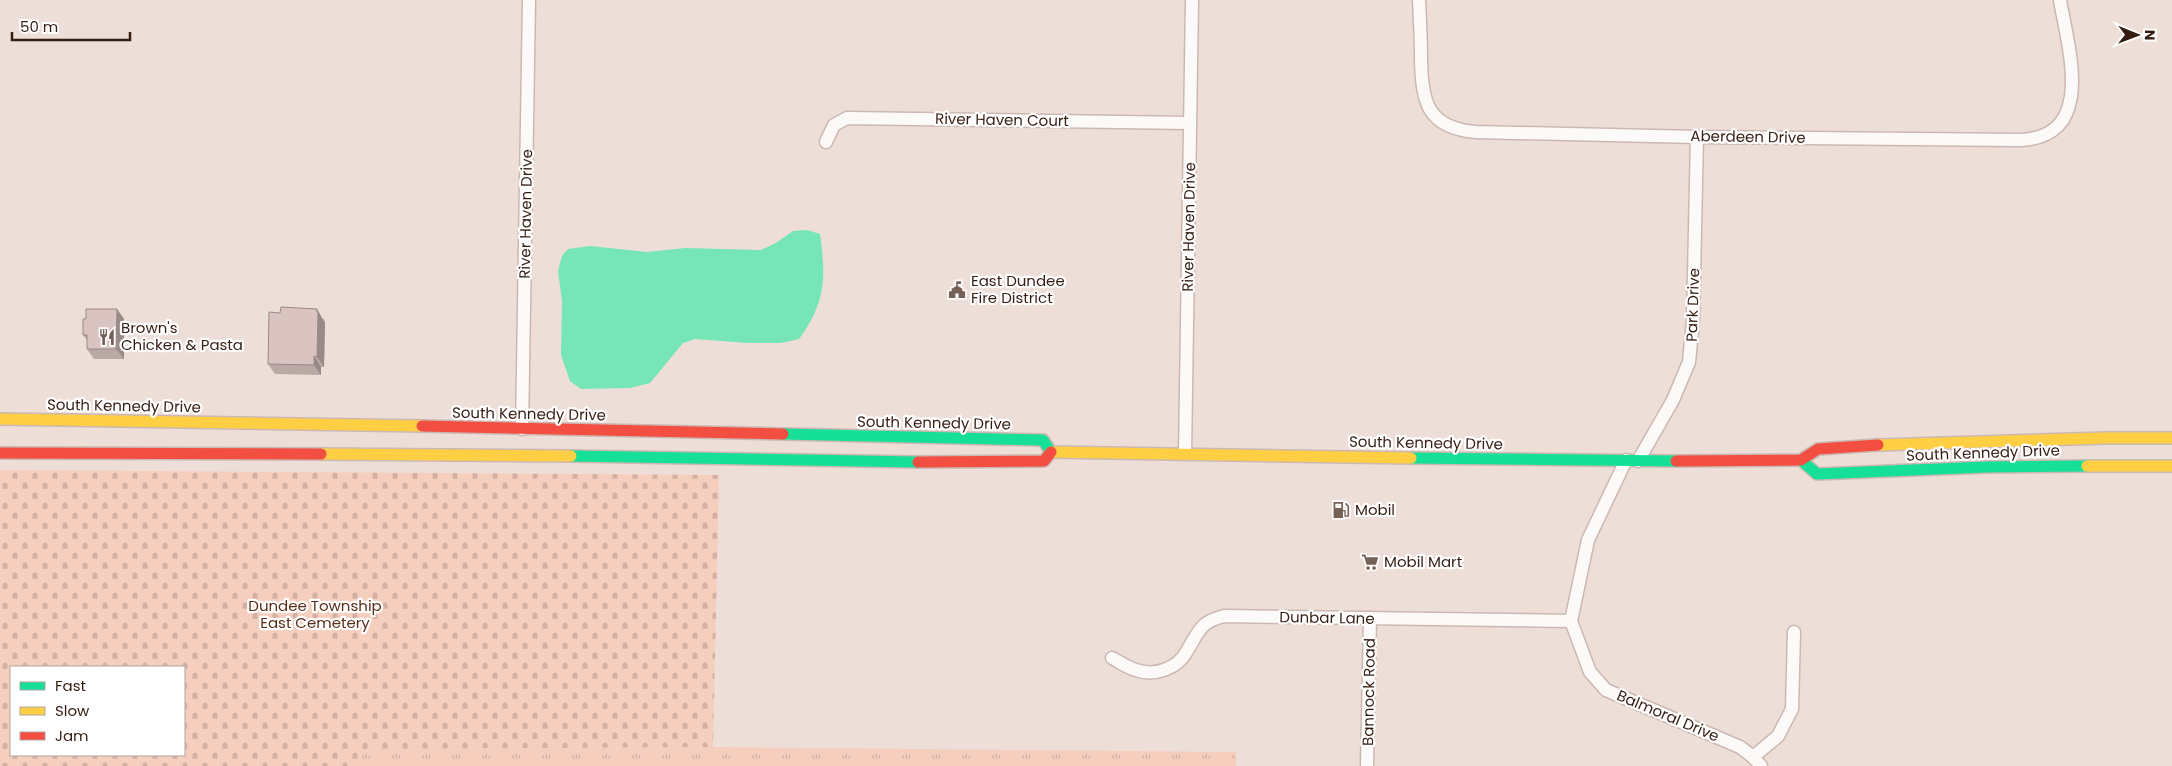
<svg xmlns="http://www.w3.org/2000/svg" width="2172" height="766" font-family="Poppins,sans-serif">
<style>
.grass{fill:url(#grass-tufts)}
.cemetery{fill:url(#cemetery-stones);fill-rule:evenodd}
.water{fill:#76e5b7}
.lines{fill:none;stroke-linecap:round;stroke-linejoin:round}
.street-casing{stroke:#cdb8b1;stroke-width:15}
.fast-casing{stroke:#cdb8b1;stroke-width:14}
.slow-casing{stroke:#cdb8b1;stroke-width:14}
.jam-casing{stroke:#cdb8b1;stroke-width:14}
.street{stroke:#fcfaf9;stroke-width:12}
.fast{stroke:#16e098;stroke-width:11}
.slow{stroke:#ffcf43;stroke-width:11}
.jam{stroke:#f24e42;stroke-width:11}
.wall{fill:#bba9a6}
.shaded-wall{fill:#998987}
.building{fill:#dac4c1;stroke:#998987}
.labels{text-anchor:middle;stroke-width:4.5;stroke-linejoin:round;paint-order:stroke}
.street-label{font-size:15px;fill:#361d12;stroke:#fff}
.poi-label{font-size:15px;fill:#361d12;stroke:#fff;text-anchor:start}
.park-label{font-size:15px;fill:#5c2d18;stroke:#fff}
</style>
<defs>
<pattern id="grass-tufts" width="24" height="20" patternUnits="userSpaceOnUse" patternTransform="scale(1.25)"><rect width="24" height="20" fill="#f6cebe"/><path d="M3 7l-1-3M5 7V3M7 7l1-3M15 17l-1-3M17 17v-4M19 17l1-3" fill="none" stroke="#d4b0a2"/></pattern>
<pattern id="cemetery-stones" width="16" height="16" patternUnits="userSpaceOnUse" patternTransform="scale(1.25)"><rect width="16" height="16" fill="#f6cebe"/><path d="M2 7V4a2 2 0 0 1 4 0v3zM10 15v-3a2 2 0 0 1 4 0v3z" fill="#d4b0a2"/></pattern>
</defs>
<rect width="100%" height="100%" fill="#edded8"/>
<path class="grass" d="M713,747L1236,752V766H361V749Z"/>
<path class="cemetery" d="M0,470L719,475L713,747L362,749L361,766H0ZM11,667H184V755H11Z"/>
<path class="water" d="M807,230L820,234C826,278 826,302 799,339L781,343H748L695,339L683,343L650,383L630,388L581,389L570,381L561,355L562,301L558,271L562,256L568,249L590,246L647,252L685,248L761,250L776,243L793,231Z"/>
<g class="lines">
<g class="street-casing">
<g id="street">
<path d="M1419,0C1420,20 1421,39 1421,59C1422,102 1427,128 1476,132L1697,137L2020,140C2097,137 2068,48 2060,0"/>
<path d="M826,142L834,125L847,118L1190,123"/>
<path d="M522,429L529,0"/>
<path d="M1185,454L1192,0"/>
<path d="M1626,460L1588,540L1571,621L1590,672L1606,690L1740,747L1753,757L1761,766"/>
<path d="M1638,461L1673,400L1689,362L1693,321L1697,137"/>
<path d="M1112,658C1120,662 1128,668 1136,670C1155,677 1178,668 1187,651C1199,631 1200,622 1224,616L1571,621"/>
<path d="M1753,757L1778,736L1792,709L1794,632"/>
<path d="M1367,766L1370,618"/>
</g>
</g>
<g class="fast-casing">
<g id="fast">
<path d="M783,434L1043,440L1051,452"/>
<path d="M571,456L918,462"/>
<path d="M1411,458L1676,461"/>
<path d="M1801,460L1817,474L1986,467L2087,466"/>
</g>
</g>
<g class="slow-casing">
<g id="slow">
<path d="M0,419L422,426"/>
<path d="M1878,445L2104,438H2172"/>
<path d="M1051,452L1411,458"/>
<path d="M321,454L571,456"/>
<path d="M2087,466H2172"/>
</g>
</g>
<g class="jam-casing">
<g id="jam">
<path d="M422,426L783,434"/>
<path d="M0,453L321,454"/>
<path d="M1676,461L1801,460L1818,449L1878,445"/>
<path d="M918,462L1044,461L1051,452"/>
</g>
</g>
<use href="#street" class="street"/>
<use href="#fast" class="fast"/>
<use href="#slow" class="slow"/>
<use href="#jam" class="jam"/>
</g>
<g class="wall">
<path d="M280,313L324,319L325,323L324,367H321V375L275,374L268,364Z"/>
<path d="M124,319V359H94L87,349V340L83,335Z"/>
</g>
<g class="shaded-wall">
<path d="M117,309L124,319V359L116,349Z"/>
<path d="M317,309L325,323L324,367L317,357Z"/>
<path d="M314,356L321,367V375L314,365Z"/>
</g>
<g class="building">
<path d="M281,307L317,309V312H318L317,357L314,356V365L268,364L269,312L280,313Z"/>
<path d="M86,309H117L116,349H87V335H83V319H86Z"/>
</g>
<defs>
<g id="civic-bare" transform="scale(1.35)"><path d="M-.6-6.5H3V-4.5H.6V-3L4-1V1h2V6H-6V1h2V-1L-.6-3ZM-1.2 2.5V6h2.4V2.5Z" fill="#766157" stroke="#fff" stroke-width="2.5" paint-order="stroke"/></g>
<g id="restaurant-bare" transform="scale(1.35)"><path d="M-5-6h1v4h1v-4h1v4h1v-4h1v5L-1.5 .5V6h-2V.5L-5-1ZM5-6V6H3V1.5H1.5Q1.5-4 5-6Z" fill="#766157" stroke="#fff" stroke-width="2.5" paint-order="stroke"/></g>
<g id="fuel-bare" transform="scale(1.35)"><path d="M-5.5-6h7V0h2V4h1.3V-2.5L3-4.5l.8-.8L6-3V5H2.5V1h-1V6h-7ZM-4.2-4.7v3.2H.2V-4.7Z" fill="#766157" stroke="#fff" stroke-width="2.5" paint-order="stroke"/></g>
<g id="supermarket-bare" transform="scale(1.35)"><path d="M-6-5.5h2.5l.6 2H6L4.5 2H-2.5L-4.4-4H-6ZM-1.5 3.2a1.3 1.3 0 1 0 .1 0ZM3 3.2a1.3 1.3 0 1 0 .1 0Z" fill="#766157" stroke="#fff" stroke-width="2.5" paint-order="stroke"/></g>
</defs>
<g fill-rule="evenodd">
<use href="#civic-bare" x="957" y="290"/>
<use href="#restaurant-bare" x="107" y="337"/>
<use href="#fuel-bare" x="1341" y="510"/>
<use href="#supermarket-bare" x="1370" y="562"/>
</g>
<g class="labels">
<g class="street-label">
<text transform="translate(1002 120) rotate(1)" y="5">River Haven Court</text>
<text transform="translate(1748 137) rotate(1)" y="5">Aberdeen Drive</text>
<text transform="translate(526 214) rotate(-89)" y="5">River Haven Drive</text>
<text transform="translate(1189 227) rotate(-89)" y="5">River Haven Drive</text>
<text transform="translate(1693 305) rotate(-88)" y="5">Park Drive</text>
<text transform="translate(124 406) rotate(1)" y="5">South Kennedy Drive</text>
<text transform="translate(529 414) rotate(1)" y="5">South Kennedy Drive</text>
<text transform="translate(934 423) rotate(1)" y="5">South Kennedy Drive</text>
<text transform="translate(1426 443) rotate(1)" y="5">South Kennedy Drive</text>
<text transform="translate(1983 453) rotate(-2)" y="5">South Kennedy Drive</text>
<text transform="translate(1327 618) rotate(1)" y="5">Dunbar Lane</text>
<text transform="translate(1369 692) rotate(-89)" y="5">Bannock Road</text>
<text transform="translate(1668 716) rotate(23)" y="5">Balmoral Drive</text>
</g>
<g class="poi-label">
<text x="971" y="286">East Dundee<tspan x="971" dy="17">Fire District</tspan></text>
<text x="121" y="333">Brown's<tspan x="121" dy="17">Chicken &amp; Pasta</tspan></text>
<text x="1355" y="515">Mobil</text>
<text x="1384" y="567">Mobil Mart</text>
</g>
<g class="park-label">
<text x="315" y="611">Dundee Township<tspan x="315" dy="17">East Cemetery</tspan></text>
</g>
</g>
<rect x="10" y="666" width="175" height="90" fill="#ffffff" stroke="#afa5a0"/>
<rect x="20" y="682" width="25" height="8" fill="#16e098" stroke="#afa5a0"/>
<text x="55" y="691" font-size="15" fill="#361d12">Fast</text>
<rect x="20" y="707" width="25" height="8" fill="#ffcf43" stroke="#afa5a0"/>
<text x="55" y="716" font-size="15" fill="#361d12">Slow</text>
<rect x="20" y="732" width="25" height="8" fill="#f24e42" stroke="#afa5a0"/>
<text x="55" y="741" font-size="15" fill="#361d12">Jam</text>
<g transform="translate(2137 35) rotate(91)" stroke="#ffffff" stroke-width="4" paint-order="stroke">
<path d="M0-4L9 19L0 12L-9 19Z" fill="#361d12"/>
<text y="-8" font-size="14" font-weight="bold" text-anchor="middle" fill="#361d12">N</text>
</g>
<path d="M12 32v8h118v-8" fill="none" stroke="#361d12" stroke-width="2.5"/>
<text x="20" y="32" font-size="15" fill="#361d12" stroke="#ffffff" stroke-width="4" paint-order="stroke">50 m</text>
</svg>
